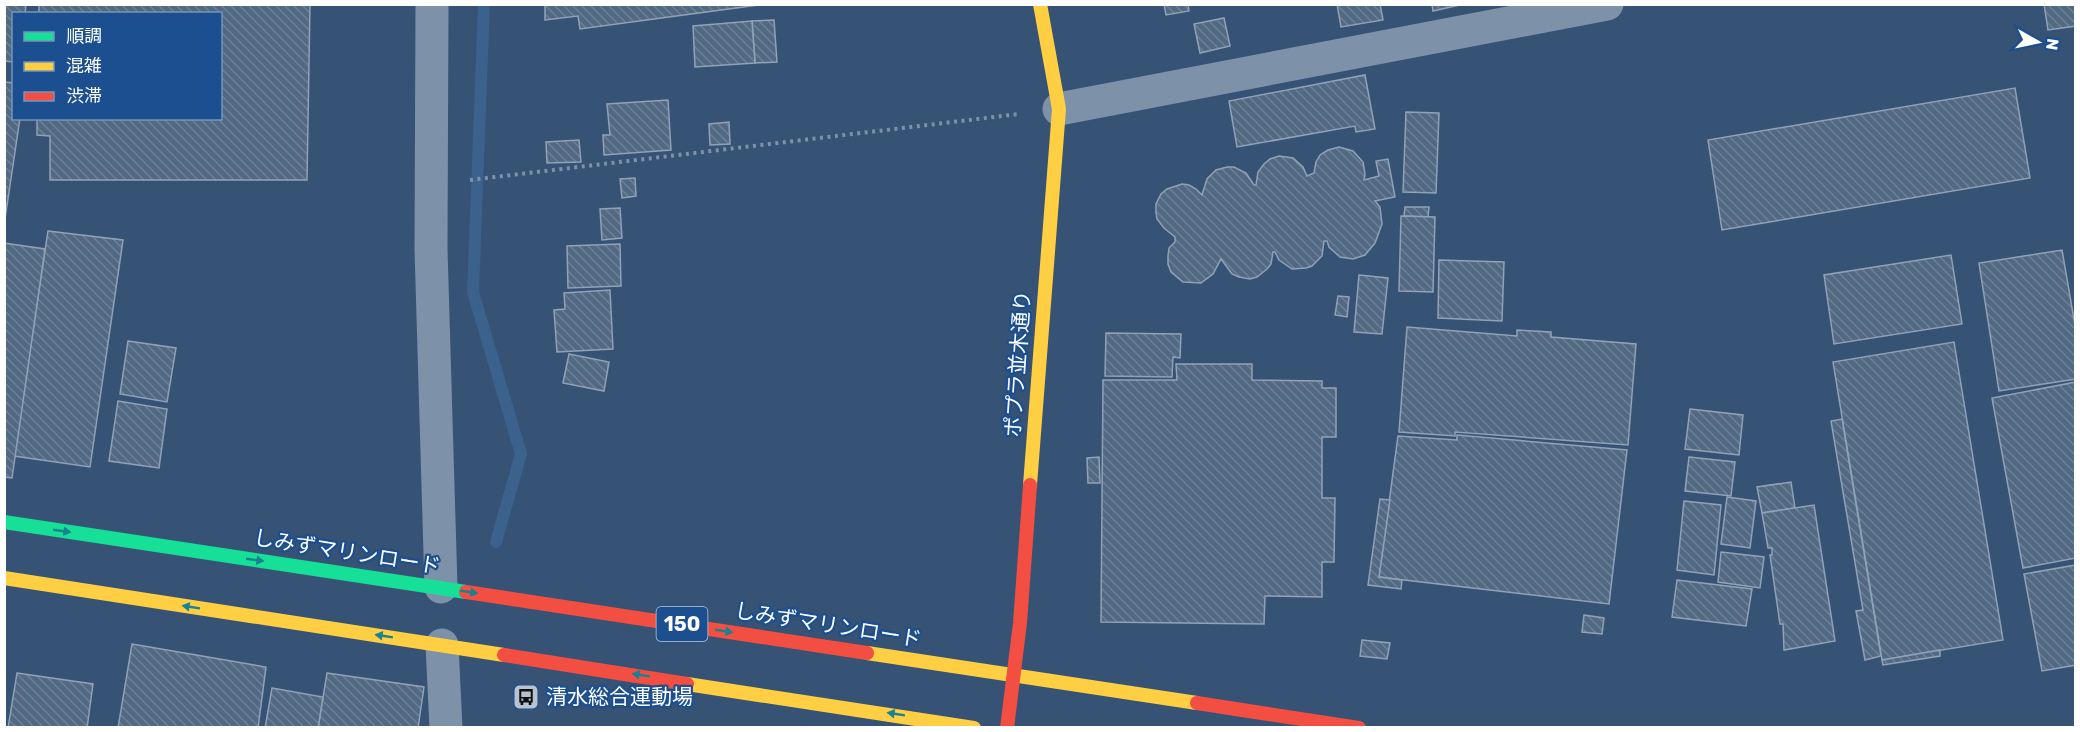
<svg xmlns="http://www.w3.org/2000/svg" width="2080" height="732" font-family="Rubik,'Noto Sans JP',sans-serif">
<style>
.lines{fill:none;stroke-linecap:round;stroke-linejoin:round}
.stream{stroke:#3b618d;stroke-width:12}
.building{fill:url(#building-back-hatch);stroke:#92a2b6;stroke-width:1.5}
.path{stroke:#7d92a8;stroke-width:4;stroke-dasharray:3 4.5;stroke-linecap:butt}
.street{stroke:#7d92a8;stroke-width:33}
.fast{stroke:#16e098;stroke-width:14}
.slow{stroke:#ffcf43;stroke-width:14}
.jam{stroke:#f24e42;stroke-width:14}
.oneway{fill:#198292}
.labels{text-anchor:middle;stroke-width:4.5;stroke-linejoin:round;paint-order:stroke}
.shield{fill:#1b4f8f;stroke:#bbcadd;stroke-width:1.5}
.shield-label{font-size:20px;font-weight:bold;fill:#fff}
.street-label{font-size:21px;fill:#fff;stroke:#1b4f8f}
.poi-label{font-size:21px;fill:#fff;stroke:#1b4f8f;text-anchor:start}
</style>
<defs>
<pattern id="building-back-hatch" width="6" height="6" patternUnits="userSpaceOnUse" patternTransform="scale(1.5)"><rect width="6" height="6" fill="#526984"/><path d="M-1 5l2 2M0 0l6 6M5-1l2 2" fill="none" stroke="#6c8096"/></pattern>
</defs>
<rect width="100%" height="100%" fill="#365274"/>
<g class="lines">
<path class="stream" d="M484,4L473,292L521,454L496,542"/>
</g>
<g class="building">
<path d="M4,4H26L25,14H14V62L4,61Z"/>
<path d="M39,4H310L307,180H50V136L37,135V118H220V14H39Z"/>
<path d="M545,4H758V5L580,29L578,16L545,20Z"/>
<path d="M1164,4H1188L1189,11L1166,15Z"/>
<path d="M1337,4H1380L1383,20L1341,27Z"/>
<path d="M1432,4H1464L1433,11Z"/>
<path d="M2044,4H2076V26L2048,30Z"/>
<path d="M1224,18L1230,46L1200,53L1194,24Z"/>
<path d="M774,20L777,62L755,63L752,21Z"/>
<path d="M752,21L755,63L695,67L693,26Z"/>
<path d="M1365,75L1375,129L1356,132L1355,126L1237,147L1229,101Z"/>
<path d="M4,82L14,83V118H20L5,219Z"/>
<path d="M2015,88L2030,178L1722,230L1708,140Z"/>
<path d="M668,100L671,150L604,155L603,135H610L607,104Z"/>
<path d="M1406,112L1439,113L1436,193L1403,192Z"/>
<path d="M729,122L730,144L710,145L709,124Z"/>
<path d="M579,140L581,162L547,163L546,142Z"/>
<path d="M1339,147L1353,151L1363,162L1365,174L1364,180L1379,176L1376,161L1388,159L1395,197L1375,201L1380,207L1382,224L1375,243L1365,255L1353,259L1340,257L1329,247L1327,241H1324L1322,256L1312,266L1306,268L1292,269L1279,260L1275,252H1273L1271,264L1267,269L1257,277L1250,279L1239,277L1232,274L1221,259L1213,274L1201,283L1183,282L1171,272L1168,264V256L1169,248L1175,242V237L1164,228L1157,219L1156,212V204L1161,194L1167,189L1182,184L1189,185L1196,189L1202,195L1207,179L1216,170L1227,167H1234L1246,173L1254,185H1256L1258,172L1264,164L1270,159L1279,156L1293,158L1303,167L1307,176L1314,173L1316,162L1320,155L1328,150Z"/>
<path d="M635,178L636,196L622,198L620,179Z"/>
<path d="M1405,207H1429L1428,217L1404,216Z"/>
<path d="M620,208L622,238L602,240L600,209Z"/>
<path d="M1401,216L1435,217L1433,292L1399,291Z"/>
<path d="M48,231L123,240L90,467L14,456Z"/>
<path d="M4,243L45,249L12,478L4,477Z"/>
<path d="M620,244L621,286L568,288L567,246Z"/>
<path d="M2062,250L2076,331V379L1999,391L1979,263Z"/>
<path d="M1951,255L1962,324L1834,344L1824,275Z"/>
<path d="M1439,260L1504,262L1502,321L1438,318Z"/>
<path d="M1359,275L1388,278L1382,334L1354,332Z"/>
<path d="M610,290L613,349L557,352L554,310L565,309L564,293Z"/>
<path d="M1338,296L1349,297L1347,317L1335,315Z"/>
<path d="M1407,327L1517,336V330L1551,332V337L1636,344L1628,445L1455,432V436L1399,432Z"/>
<path d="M1106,333L1181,334L1180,358L1173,357L1172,377L1105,376Z"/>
<path d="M128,341L176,348L167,402L120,394Z"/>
<path d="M1954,342L2003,640L1882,660L1833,362Z"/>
<path d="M569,354L609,362L604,391L563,383Z"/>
<path d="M1176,364H1252V380L1322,381V388H1336V437H1322V498H1335L1334,562H1322V597L1265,596L1264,624L1101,622L1103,380H1177Z"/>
<path d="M2076,382V558L2023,568L1992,398Z"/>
<path d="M118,401L167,409L159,468L109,461Z"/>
<path d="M1690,409L1743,415L1739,455L1685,449Z"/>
<path d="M1842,419L1881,656L1865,660L1856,611L1863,610L1831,421Z"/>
<path d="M1457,435L1627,450L1609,604L1379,577L1398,436L1457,440Z"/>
<path d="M1099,457L1100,483H1088L1087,458Z"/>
<path d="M1689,457L1735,462L1731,496L1685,491Z"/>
<path d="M1791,482L1795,508L1762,513L1757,487Z"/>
<path d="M1727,497L1756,501L1750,548L1721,544Z"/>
<path d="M1380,499L1390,500L1379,577L1402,580L1401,589L1368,585Z"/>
<path d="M1684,501L1721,505L1714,575L1677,570Z"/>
<path d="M1814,505L1835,641L1784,650L1783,624H1780L1770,555H1772V548H1768L1762,513Z"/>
<path d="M1721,552L1764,557L1760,588L1718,582Z"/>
<path d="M2076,565V665L2042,671L2024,574Z"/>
<path d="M1677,580L1752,589L1746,626L1672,617Z"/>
<path d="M1584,615L1604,618L1602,634L1582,632Z"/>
<path d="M1362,640L1390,643L1387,659L1360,656Z"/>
<path d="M132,644L266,667L258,728H118Z"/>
<path d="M1940,650V656L1883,665L1882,660Z"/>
<path d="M17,673L93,684L87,728H8Z"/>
<path d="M327,673L424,687L418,728H318Z"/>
<path d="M272,688L323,697L318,728H265Z"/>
</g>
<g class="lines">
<path class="path" d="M470,180L1019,114"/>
<g class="street">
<path d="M432,4L431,249L441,587"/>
<path d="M1059,109L1607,4"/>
<path d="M442,645L446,728"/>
</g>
<path class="fast" d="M4,522L466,592"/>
<g class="slow">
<path d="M1030,485L1059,109L1040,4"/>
<path d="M4,578L504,655"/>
<path d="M867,653L1197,703"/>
<path d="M687,684L974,728"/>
</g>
<g class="jam">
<path d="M466,592L867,653"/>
<path d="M504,655L687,684"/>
<path d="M1197,703L1359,728"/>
<path d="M1007,728L1020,623L1030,485"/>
</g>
</g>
<defs><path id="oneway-solid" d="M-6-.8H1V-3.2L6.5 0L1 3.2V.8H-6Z" transform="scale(1.5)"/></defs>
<g class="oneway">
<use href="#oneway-solid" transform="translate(62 531) rotate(8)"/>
<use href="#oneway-solid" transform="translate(255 560) rotate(8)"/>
<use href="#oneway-solid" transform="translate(469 592) rotate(9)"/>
<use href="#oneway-solid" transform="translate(191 607) rotate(-171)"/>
<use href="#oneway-solid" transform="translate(724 631) rotate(9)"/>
<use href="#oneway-solid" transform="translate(384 636) rotate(-171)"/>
<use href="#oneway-solid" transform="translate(641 675) rotate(-171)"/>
<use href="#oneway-solid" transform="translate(896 714) rotate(-171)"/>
</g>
<defs>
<g id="bus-square" transform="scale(1.35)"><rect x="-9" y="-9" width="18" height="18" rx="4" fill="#b9c2ce" stroke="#1b4f8f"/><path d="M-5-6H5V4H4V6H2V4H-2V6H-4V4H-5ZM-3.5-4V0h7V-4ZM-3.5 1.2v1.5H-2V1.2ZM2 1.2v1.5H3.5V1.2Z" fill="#111"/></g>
</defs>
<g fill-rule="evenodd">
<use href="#bus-square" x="526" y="697"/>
</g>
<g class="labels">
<rect class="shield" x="656.5" y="607" width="51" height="34" rx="4.5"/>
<g class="shield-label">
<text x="682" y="631">150</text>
</g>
<g class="street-label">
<text transform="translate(1018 364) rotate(-86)" y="7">ポプラ並木通り</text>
<text transform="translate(347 552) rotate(9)" y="7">しみずマリンロード</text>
<text transform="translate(828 625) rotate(9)" y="7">しみずマリンロード</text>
</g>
<g class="poi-label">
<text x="546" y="704">清水総合運動場</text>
</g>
</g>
<rect width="2080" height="732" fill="none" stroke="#ffffff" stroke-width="12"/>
<rect x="12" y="12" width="210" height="108" fill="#1b4f8f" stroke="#7695bc" stroke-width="1.5"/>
<rect x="24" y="32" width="30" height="9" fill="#16e098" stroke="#7695bc" stroke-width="1.5"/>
<text x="66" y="42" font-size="18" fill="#ffffff">順調</text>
<rect x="24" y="62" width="30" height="9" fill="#ffcf43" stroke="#7695bc" stroke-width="1.5"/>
<text x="66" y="72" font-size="18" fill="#ffffff">混雑</text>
<rect x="24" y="92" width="30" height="9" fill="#f24e42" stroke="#7695bc" stroke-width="1.5"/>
<text x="66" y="102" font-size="18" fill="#ffffff">渋滞</text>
<g transform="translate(2038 42) rotate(99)" stroke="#1b4f8f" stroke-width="4.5" paint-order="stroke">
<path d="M0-4.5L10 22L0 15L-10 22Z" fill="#ffffff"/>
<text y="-9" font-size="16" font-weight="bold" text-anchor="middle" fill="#ffffff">N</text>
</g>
</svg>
